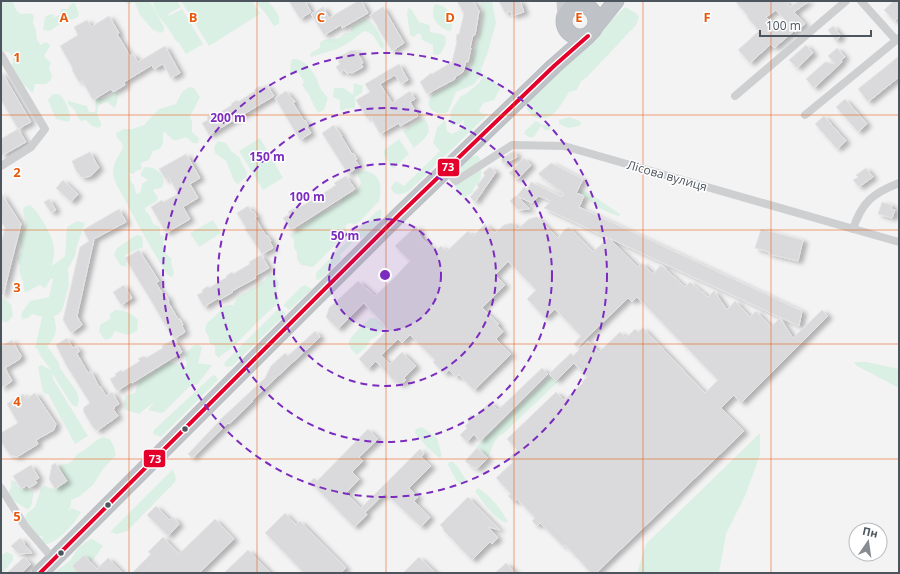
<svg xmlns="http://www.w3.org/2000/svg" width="900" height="574" font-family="'Open Sans',sans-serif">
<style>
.green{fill:#dbf0e4}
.building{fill:#dadadc;stroke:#e5e5e6;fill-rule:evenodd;filter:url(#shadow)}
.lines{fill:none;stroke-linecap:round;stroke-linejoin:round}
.highway-casing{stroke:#babdc2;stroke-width:17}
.street{stroke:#cdcfd1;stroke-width:8}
.primary{stroke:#cacdcf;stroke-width:13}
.highway{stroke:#bfc3c7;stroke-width:15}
.bus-1-casing{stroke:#fff;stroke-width:7}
.bus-1{stroke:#e4002b;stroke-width:4}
.grid{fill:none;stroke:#e8590c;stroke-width:1;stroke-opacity:0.55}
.ring{fill:none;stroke:#7b2cbf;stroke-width:2;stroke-dasharray:7 5}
.bus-dot{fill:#4c555e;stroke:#fff;stroke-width:1.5}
.labels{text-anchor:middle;stroke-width:3;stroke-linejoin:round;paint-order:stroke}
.street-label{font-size:12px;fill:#4c555e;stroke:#fff}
.grid-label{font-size:13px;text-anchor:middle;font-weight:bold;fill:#e8590c;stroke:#fff;stroke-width:3;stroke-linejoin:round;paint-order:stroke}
.centre{fill:#7b2cbf;stroke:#fff;stroke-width:2}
.ring-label{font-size:12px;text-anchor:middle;font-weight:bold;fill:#7b2cbf;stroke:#fff;stroke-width:3;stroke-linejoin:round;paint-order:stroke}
.line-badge{stroke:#fff;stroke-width:1.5}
.badge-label{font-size:11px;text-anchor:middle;font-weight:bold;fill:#fff}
</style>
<defs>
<filter id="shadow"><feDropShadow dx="4.5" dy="2.5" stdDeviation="2" flood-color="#0004"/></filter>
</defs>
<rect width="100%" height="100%" fill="#f4f3f3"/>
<g class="green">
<path d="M1,1H12C14,5 17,14 22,14C26,14 28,13 32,14L34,16L33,23L36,30L37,40L41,45L45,42L49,44L50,46L44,56L51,63L49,69L52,75L51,80L46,84H35L33,93L23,84L12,66C14,61 13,56 9,52L2,51L1,50Z"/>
<path d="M124,1H150L159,18L164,26V31L160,33L156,31L153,30L140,15L135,3L134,2L127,4Z"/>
<path d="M152,1H177L181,7L168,14L169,16L182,9L203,44L186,54L179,43L176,41L168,28L157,14Z"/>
<path d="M181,1H252L260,14L209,46Z"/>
<path d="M257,1H268C274,9 281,14 279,24L274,26L263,10L259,7Z"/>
<path d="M480,1H492L496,23L487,55L481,69L482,75L473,85L456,92L448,112C436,117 422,107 432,95L462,78L469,69L471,64C475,48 483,27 483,10C483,7 481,4 480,1Z"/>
<path d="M73,3H75L79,14L77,18L63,22L50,31L43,30L45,17L50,14L54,15V17L60,15L61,9H68L70,5Z"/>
<path d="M435,4C450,6 455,18 451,31C439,30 428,16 435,4Z"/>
<path d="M625,7L636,13L639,17L636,25L587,77L581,81L577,90L569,92C564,100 559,109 552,115C540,123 528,117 526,104Z"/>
<path d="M408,8L412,10L419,22L426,24L430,26V32L441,34L445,36L446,43L441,53L437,55L433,54V45L422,40L421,34H417L414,37L410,35L407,14Z"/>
<path d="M365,19C376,22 379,37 385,45L383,49L381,48L373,35L366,31L362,32L350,42L337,49L311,57L310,56L312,52L320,48V43L323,40L339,38L345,33H350L352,27Z"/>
<path d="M293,59C304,58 312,70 317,79C318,81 318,85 320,88C322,91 325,94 328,98L324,110L318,113L310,98V96L302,85L304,82L298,72L290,76L291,61Z"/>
<path d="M485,74L487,79C494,79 496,83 500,89L494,100L483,103L479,111L483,114H488L410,190C404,195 393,197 391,187L396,181L404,186L440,151L433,143L437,128L445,120L447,131L451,134C459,132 464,127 464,119L460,124L452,125L450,123L451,111L460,97L467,93L479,83Z"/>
<path d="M354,83L363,86L362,93L355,97V108L345,109L342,111L340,109V100L333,97L334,88H344L353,95Z"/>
<path d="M189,87L194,88L200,97L190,116L192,121V132L199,138L198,143H193L186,137L178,140H173L166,133L163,132V143L160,149L153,151L149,160L141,163L142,169L136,171L133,174L128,173L130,176L131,182L134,185L136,193L138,194L141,191L142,184L148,180L141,176V172L145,167C156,166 168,176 162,188L155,189L153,190L158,198L157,201C153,204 149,205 145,208V210L150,216L153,224L160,227V235L164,236C162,246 163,253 172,259L171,262L174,274L172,277L169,276L165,271C150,247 137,223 124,198C120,190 114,183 113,173C112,165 119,155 123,148L122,143L117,138L116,133L124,129H132L144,125L159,109L176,104L182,92Z"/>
<path d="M115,92L119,93L116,106L114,108L107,102L98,105L97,114L101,123V126L98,128L92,126L86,120L81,121L78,118L75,110L68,104V101L87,106L89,112H95L96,100C105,97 107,99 115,92Z"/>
<path d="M53,94H59C66,100 70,111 70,120L68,122L56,119L48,100Z"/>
<path d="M569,117L580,121L581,123L579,126L568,128L559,124V120Z"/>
<path d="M424,118C435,133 425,138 414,148L403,131Z"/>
<path d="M536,121L543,125L549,124L552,127L550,130H545L541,126L534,137H529L524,134L526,130Z"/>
<path d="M260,138L283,178L263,190L239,151Z"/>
<path d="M399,139L409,154L393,169L384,155V150Z"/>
<path d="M218,141L226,143L232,152L239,157L247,173L246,177L238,184L234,181L226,161L215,153L214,147Z"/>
<path d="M477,155L481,160V177L479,183L475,186L472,193L463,198L461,193L454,185L453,173L469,158Z"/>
<path d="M366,171C382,175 382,188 379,202C373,206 359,224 356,224C354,224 351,223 349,223L345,226L347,233L313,267L301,265L297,259V252L294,248V240L290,235L308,223L315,217L339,204L344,197L354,193L358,190L361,183L357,172Z"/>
<path d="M580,190L589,193L620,214L619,216C603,212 591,203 579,192Z"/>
<path d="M30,205C40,214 54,237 54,249C55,257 51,264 52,271V266L65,256L67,227L77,221L85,223L77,246L75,256L68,269L69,285L63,308L59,314L54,316C57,331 58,334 47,346L59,363L60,368L77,392L79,400L77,407L72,405L52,373L53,379L88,436L75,444L48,394H46L43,392L38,367L41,365L51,370C47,364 39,356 38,349L35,348L42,317L32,314L28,318L22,319L21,314L30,301L49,297L53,279L51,278L46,287L44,288L40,285L26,292L24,291L23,282L19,271L20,266L17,258L22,251L19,238L26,225L23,210L24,207Z"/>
<path d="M381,209C384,221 368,240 357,238L340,255L341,259L322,278L318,280L316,279V273L376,212Z"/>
<path d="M213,220L221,233L199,247L190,233Z"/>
<path d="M136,235L142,236L143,247L125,255L127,267L121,266L114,255L116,249Z"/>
<path d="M270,274L275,276L279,283L276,293L279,298V303C261,317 249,331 234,346C229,351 223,353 219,358L215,354V346L210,343L209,341V338L205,330L207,323L219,312L222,307L227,305H233L239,296L247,292L265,280Z"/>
<path d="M305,285L312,289L289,310L283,305L301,287Z"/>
<path d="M2,298L11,304L13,315L8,322H3L1,318Z"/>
<path d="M279,308L286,314L232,366L227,367L224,365L225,362Z"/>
<path d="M115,310C124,310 132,313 138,320L137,331C128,336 125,335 116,331L114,332L111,338L105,340L99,331L100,325L110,319V314Z"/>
<path d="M370,318H375L384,326C382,333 377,337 371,339L366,347L357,355C354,352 350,349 349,344C348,337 365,324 370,318Z"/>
<path d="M194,345H199L202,347L198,363L212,365L198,384L190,386L164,412L161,413L148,410L155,401L139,414L126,410L124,403L126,395L135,393L138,383L169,362L187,366L185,354Z"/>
<path d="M854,362H866L899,369V388L857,366Z"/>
<path d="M213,375L216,376L218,380L161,437L154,435L153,433L154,430Z"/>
<path d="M552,375L559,381L502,435L501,434L495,441L488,458L476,447Z"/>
<path d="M422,427L437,438L442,456L439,458L427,447L415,433L416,429Z"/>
<path d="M760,433V455L745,496L726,534L719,573H637L646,544Z"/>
<path d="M103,437L110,439L114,447L116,455L103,469L93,485L80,496L71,500V505L68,511L72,508L81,512C75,524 56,545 42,545L40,541L43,536L38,537L26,528L25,517L27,513L35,507L41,489L45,486L54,489L60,486L62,480L60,465C69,464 73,462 77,454C89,449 92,441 103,437Z"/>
<path d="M449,462H453L457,466L466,480L461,485L456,480L448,465Z"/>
<path d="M173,469L176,479L175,482L127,531L117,534L110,532Z"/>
<path d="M11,480L16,482L18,487L32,490L34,492L31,506L28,510L11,499L8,494L11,487Z"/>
<path d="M478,488C490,496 502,509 508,522L505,523C493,516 483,503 475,491Z"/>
<path d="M91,539L94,540L103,546L93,560L79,573H53L70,561L79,547Z"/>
<path d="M7,552L13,555V560L3,573H1V555Z"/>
</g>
<g class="building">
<path d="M289,1H305L311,12L300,19Z"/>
<path d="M358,1H361L368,13L342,28L341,25L324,35L311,14L323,7L329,18Z"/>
<path d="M457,1H473L479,11L475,35H473L470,48H471L468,62L466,61L463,72L455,77V79L427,94L420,82L431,73L432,74L452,62L457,41H456L457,34H459L464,14Z"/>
<path d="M499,1H520L524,12L512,16L511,11L505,13Z"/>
<path d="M735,1H785L790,7L799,1H809L794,12L805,24L795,32L794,31L774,48L771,44L750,63L738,50L759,31L747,17L748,16ZM776,10L786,21L777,29L766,17Z"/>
<path d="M894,1H899V17L894,21L884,10Z"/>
<path d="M383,7L404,43L392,51L377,27H378L370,15Z"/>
<path d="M109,16L119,33L117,34L130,56L133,54L138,62L165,46L180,73L171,78L163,64L154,69L152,65L124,82L125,85L113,92L111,89L93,100L82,81L79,82L72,70L73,69L60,46L78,35L74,27L87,20L91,27Z"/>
<path d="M833,26L841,36L836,41L828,30Z"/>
<path d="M806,45L813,53L797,68L789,60Z"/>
<path d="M837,48L845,57L841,60L842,62L814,88L806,79L825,62L835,64L828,56Z"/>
<path d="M352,50L354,51L356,50L363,63L361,64L363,67L352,73L350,72L347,74L344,70L340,73L336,67L340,64L338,61L342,58L341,56Z"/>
<path d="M899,56V77L868,102L858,89Z"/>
<path d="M399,64L408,80L401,84L395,75L380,84L392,103L410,91L415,99L410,102L418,116L400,126L399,123L380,134L370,116L367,118L356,100L370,92L365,84Z"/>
<path d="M1,71L31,122L18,129L1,100Z"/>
<path d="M267,85L274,96L209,135L202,123L208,120L207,117L213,114L214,116L232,105L231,104L237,100L238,102L255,91L254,90L260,86L261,88Z"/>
<path d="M286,91L295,102L293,103L304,121L305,120L308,126L307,127L311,133L300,140L275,98Z"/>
<path d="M845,99L867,124L858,132L836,107Z"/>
<path d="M824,116L846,141L837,149L815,124Z"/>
<path d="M334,125L337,130H338L342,136H341L352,154L353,153L357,159L355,160L359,166L348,174L322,133Z"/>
<path d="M18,129L26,142L1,156V139Z"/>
<path d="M514,151L517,157L503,164L501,159Z"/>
<path d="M90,152L99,168L91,176L82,178L76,171L72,161Z"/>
<path d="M186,154L200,178L190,184L198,198L183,207L190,219L166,233L151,207L162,200L163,202L178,194L169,178L166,180L159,169Z"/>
<path d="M524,158L531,165L518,179L517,178L516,179L509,173Z"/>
<path d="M551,163L583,179L576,193L584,196L579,207L802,311L799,326L609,238L638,267L642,263L653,274L661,265L685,287L690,282L708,297L714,291L727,310L735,301L750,317L756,311L771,327L780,318L793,338L822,310L828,316L741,403L734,395L721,408L744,431L596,573H591L565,545L563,546L540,523L537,526L532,521L535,518L517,499L514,502L508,496L511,494L496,478L513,462L509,458L517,450L507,439L556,392L564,400L583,383L582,382L587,377L574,363L556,381L549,374L571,353L573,356L588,341L599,352L620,332L626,338L635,329L638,332L643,328L705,393L718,380L637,297L632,302L628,298L577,347L574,344L581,336L555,309L545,318L527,299L536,290L508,261L495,275L505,285L482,308L499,324L497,325L503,332L496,339L511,354L474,390L459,375L456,377L449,370L445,374L433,362L435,360L410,335L402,343L398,339L381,355L390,364L402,352L416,366L404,378L406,380L400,385L394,379L393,380L376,361L368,369L359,359L388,329L364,303L338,329L326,317L329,308L358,281L375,296L392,280L410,261L395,246L416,226L421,232L419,234L423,240L435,251L441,246L447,251L468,231L473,236L485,224L495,233L504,225L512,223L518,229L529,219L537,217L558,238L564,230L569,227L593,252L608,238L544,208L551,201L539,196L532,203L517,196L524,187L527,190L531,182L562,197L564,194L538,174Z"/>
<path d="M490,167L496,172L475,202L470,197L479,187L477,186L485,175L483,173Z"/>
<path d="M866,168L873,177L859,187L853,180L858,177L856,175Z"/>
<path d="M346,176L355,189L291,230L283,218L290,214L288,212L294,208L295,210L312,200L311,198L317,194L319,196L336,185L334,183Z"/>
<path d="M63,180L78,194L71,202L56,188Z"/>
<path d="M1,193L21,224L3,295L1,294V244L5,228L1,221Z"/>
<path d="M515,196H517L530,209L518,210L510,201Z"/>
<path d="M49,199L56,210L51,213L44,202Z"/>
<path d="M882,202L892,205L891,209L895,210L892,218L878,214Z"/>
<path d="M248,206L252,212L253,211L257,217L255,218L266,236L267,235L271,241L270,242L273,248L262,254L245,229L246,228L237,213Z"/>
<path d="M119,209L126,222L94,239L77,316L82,325L71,333L63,320L80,247L89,241L83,230Z"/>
<path d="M761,229L803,240L798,261L769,254V252L755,248Z"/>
<path d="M139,250L159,281L156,283L164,296L166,295L169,301L168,302L178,319H180L183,325L182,326L185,332L174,339L182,352L132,383L131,382L117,391L110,379L116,376L115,374L121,370L122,372L140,361L138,359L144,356L146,358L163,348L162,346L174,339L166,325H165L153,304L125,258Z"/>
<path d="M261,255L269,268L255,276L256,278L232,291L233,292L219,300L218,298L204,307L197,295L203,292L202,290L208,286L209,288L227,277L226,276L232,272L233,274L250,264L249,262Z"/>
<path d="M124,285L132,298L121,305L113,292Z"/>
<path d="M315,331L320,337L252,400L253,401L229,424L228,423L192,458L188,454L222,418L265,378L271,366L285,353L288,356Z"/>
<path d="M67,338L73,348L76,346L79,351L77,354L88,373L91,371L99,387L100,386L106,396L112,392L119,404L114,407L115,408L113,409L118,416L97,431L92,426L83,411L84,410L83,408L90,403L66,365L56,345Z"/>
<path d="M12,340L21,356L20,359L5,368L12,381L1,388V346Z"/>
<path d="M542,368L548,374L480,441L474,434L467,442L460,435L467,428L465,426L469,422L467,420L471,415L474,418L490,402L498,410Z"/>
<path d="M35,393L56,424L54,430L36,440L38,444L17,457L10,455L1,442V433L18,423L7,404L20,395V396L23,394L26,399Z"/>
<path d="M368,429L378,439L359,457L363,461L352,472L359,479L346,493L361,508L420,449L424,454L421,457L431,466L409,488L418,497L414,501L430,517L421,527L385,493L365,512L367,515L354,527L310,482L314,478L317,481Z"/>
<path d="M477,448L488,458L477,469L471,466L465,461Z"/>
<path d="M55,463L67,481L55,489L49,479L52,465Z"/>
<path d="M31,465L39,478L35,480L37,483L29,488L27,485L21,489L13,476Z"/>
<path d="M468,497L500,530L488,527L498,538L492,544L490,542L472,560L443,530L444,529L440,525Z"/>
<path d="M156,506L170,520L173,517L179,524L168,536L147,515Z"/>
<path d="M285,513L296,525L300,521L346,568L341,573H304L265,533Z"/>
<path d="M215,519L234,539L199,573H132L151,554L148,552L163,537L179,554Z"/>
<path d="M20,538L24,542V544L32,553L19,554L11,546Z"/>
<path d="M248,550L271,573H224Z"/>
<path d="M84,555L97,569L108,558L123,573H79L72,566Z"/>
<path d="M24,557L31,564L21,573H7Z"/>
<path d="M419,557L436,573H403Z"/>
<path d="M506,563L516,573H495Z"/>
</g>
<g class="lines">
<g class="highway-casing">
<g id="highway">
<circle cx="580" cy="21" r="16"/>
<path d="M595,27L616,1"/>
<path d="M40,573L400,214L554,66L588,36"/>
</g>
</g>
<g class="street">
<path d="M861,1L896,40"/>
<path d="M1,55L45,129L31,147L1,166"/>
<path d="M735,96L846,1"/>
<path d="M805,115L899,38"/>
<path d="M446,170L456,181L512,145L564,146L899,242"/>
<path d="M853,229C862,202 873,193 899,183"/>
<path d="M1,488L25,526L54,560"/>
</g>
<g class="primary">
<path d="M563,1L564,18"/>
<path d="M578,1L583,5"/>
</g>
<use href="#highway" class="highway"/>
<g class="bus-1-casing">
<path id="bus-1" d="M40,573L400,214L554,66L588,36"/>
</g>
<use href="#bus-1" class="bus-1"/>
</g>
<path class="grid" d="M129,1V573M257,1V573M386,1V573M514,1V573M643,1V573M771,1V573M1,115H899M1,230H899M1,344H899M1,459H899"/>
<circle cx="385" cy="275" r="56" fill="#7b2cbf" fill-opacity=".12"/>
<g class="ring">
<circle cx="385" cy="275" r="56"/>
<circle cx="385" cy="275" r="111"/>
<circle cx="385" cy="275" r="167"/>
<circle cx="385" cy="275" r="222"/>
</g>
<g class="bus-dot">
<circle cx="185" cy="429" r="3.5"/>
<circle cx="108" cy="505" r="3.5"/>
<circle cx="61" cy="553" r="3.5"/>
</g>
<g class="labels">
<g class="street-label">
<text transform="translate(667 176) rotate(16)" y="4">Лісова вулиця</text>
</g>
</g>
<g class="grid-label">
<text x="64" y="22">A</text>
<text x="193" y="22">B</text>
<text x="321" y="22">C</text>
<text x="450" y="22">D</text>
<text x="579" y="22">E</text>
<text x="707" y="22">F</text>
<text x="17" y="62">1</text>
<text x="17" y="177">2</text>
<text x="17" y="292">3</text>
<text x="17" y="406">4</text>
<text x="17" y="521">5</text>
</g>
<circle cx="385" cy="275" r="6" class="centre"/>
<g class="ring-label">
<text x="228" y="122">200 m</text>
<text x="267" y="161">150 m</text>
<text x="307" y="201">100 m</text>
<text x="345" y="240">50 m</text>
</g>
<g class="line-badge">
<rect x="437" y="158" width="23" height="19" rx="4" fill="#e4002b"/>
<rect x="143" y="449" width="23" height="19" rx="4" fill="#e4002b"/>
</g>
<g class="badge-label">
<text x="448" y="171">73</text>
<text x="155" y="463">73</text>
</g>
<rect width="900" height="574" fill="none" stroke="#4c555e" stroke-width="4"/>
<g transform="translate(868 542) rotate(13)"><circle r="19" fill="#ffffff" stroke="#b7bbbf"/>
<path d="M0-3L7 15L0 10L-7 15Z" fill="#878c92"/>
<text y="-6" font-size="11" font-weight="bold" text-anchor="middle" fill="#4c555e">Пн</text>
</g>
<path d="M760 30v6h111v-6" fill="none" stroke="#4c555e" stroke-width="2"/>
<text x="766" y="30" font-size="12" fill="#4c555e" stroke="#ffffff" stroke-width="3" paint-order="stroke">100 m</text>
</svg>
